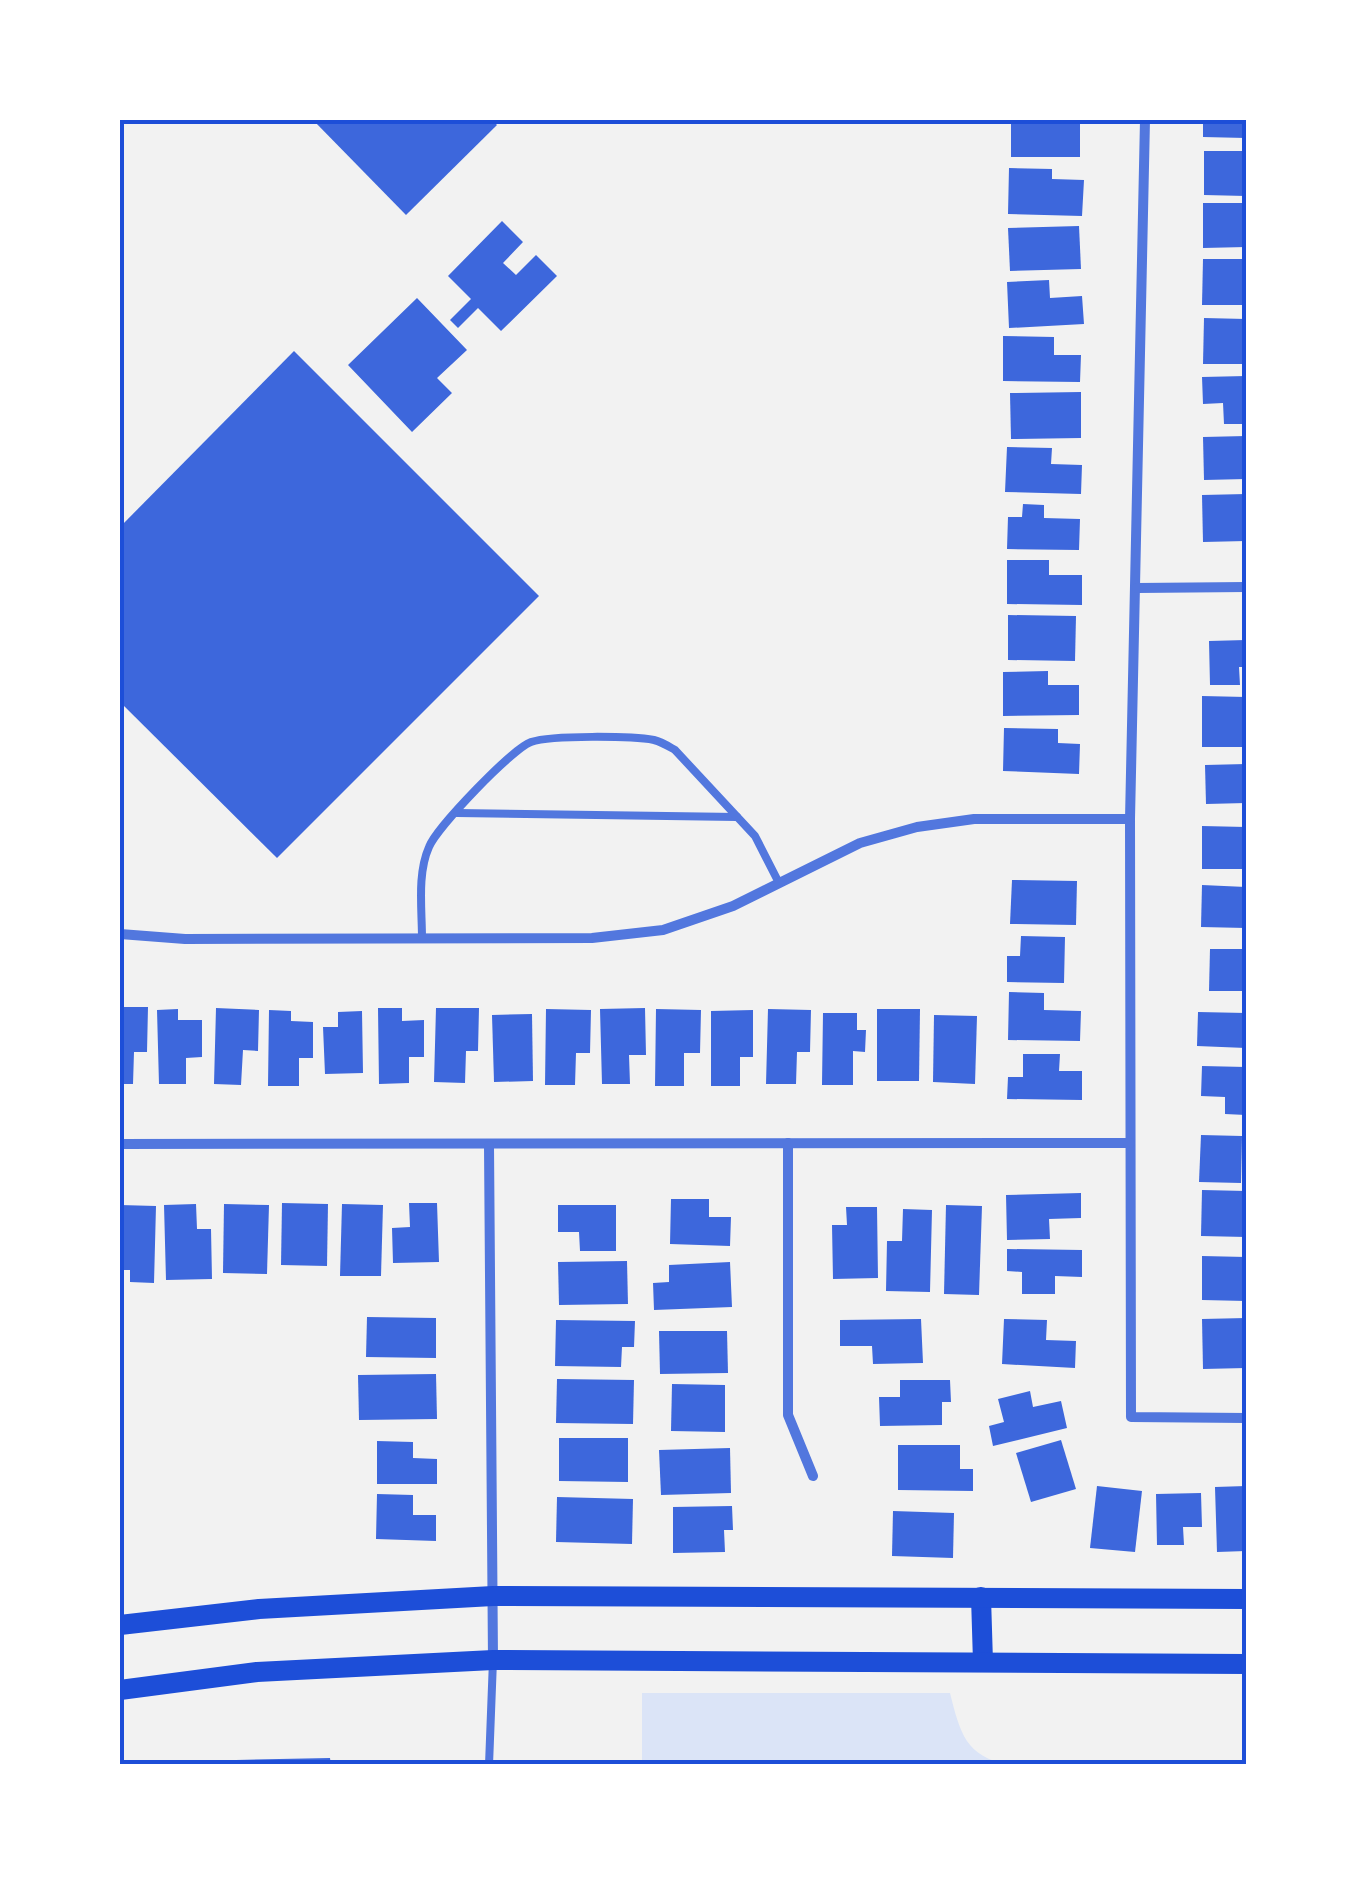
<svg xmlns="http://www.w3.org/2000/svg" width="1366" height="1885" font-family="'PT Sans',sans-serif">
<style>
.green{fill:#dbe4f7}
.building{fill:#3d67dc}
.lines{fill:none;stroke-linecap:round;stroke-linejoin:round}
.service{stroke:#5277de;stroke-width:8}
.minor{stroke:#5277de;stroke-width:10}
.secondary{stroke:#1d4ed8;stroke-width:20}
.neatline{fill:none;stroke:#1d4ed8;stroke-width:4}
</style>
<rect width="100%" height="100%" fill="#f2f2f2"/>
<path class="green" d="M642,1693H950C960,1732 965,1757 1010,1765H642Z"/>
<g class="building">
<path d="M313,120H492L497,125L406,215Z"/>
<rect x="1011" y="120" width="69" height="37"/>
<path d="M1203,120H1246V138L1203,137Z"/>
<path d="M1204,151H1246V196L1204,195Z"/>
<path d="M1009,168L1052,169V179L1084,180L1082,216L1008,214Z"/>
<path d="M1203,203H1246V247L1203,248Z"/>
<path d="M502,221L523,242L503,263L516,275L536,255L557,276L501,331L478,308L458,328L450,320L471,299L448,276Z"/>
<path d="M1079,226L1081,269L1010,271L1008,228Z"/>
<path d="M1203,259H1246V305H1202Z"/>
<path d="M1049,280L1050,298L1082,296L1084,324L1009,328L1007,282Z"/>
<path d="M417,298L467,350L437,378L452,393L412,432L348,365Z"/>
<path d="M1204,318L1246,319V364H1203Z"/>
<path d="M1003,336L1054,337V355H1081L1080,382L1003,381Z"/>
<path d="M294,351L539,596L277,858L120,702V527Z"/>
<path d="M1246,376V424H1224L1223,403L1203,404L1202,377Z"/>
<path d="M1081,392V438L1011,439L1010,393Z"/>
<path d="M1246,436V479L1204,480L1203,437Z"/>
<path d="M1007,447L1052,448L1051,464L1082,465L1081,494L1005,492Z"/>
<path d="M1246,494V541L1203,542L1202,495Z"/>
<path d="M1023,504L1044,505V518L1080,519L1079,550L1007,549L1008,517H1022Z"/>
<path d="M1007,560H1049V575H1082V605L1007,604Z"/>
<path d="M1008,615L1076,616L1075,661L1008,660Z"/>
<path d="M1246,640V667H1239L1240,685H1210L1209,641Z"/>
<path d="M1048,671V685H1079V715L1003,716V672Z"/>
<path d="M1202,696L1246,697V747H1202Z"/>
<path d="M1004,728L1058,729V743L1080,744L1079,774L1003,771Z"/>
<path d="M1246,764V803L1206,804L1205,765Z"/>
<path d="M1202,826L1246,827V869H1202Z"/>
<path d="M1012,880L1077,881L1076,925L1010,924Z"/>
<path d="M1202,885L1246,887V928L1201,927Z"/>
<path d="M1021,936L1065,937L1064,983L1007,982V956H1020Z"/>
<path d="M1210,949H1246V991H1209Z"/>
<path d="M1009,992L1044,993V1010L1081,1011L1080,1041L1008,1040Z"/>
<path d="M120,1007H148L147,1052H134L133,1084H120Z"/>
<path d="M216,1008L259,1010L258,1051L243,1050L241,1085L214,1084Z"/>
<path d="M378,1008H402V1021L424,1020V1057H409V1083L379,1084Z"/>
<path d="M436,1008H479L478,1051H466L465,1083L434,1082Z"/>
<path d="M645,1008L646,1055H629L630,1084H602L600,1009Z"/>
<path d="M178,1009V1020H202V1057L186,1058V1084H159L157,1010Z"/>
<path d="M546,1009L591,1010L590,1053H576L575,1085H545Z"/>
<path d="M656,1009L701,1010L700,1053H684V1086H655Z"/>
<path d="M768,1009L811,1010L810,1052H797L796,1084H766Z"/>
<path d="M877,1009H920L919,1081H877Z"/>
<path d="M269,1010L291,1011V1021L313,1022V1058H299V1086H268Z"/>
<path d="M753,1010V1057H740V1086H711V1011Z"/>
<path d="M362,1011L363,1073L325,1074L323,1027H338V1012Z"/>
<path d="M1198,1012L1246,1013V1048L1197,1046Z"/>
<path d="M823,1013H857V1030H866L865,1052L853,1051V1085H822Z"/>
<path d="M532,1014L533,1081L494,1082L492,1015Z"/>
<path d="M934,1015L977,1016L975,1084L933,1082Z"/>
<path d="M1023,1054H1060L1059,1071H1082V1100L1007,1099L1008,1077H1023Z"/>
<path d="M1202,1066L1246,1067V1115L1225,1114V1097L1201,1096Z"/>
<path d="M1201,1135L1242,1136L1241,1183L1199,1182Z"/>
<path d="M1202,1190L1246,1191V1237L1201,1236Z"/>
<path d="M1081,1193V1218L1049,1219L1050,1239L1007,1240L1006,1195Z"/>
<path d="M671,1199H709V1217H731L730,1246L670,1244Z"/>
<path d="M282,1203L328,1204L327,1266L281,1265Z"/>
<path d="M409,1203H437L439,1262L393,1263L392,1228L410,1227Z"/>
<path d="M196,1204L197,1229H211L212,1279L166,1280L164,1205Z"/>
<path d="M224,1204L269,1205L267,1274L223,1273Z"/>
<path d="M342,1204L383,1205L381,1276H340Z"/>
<path d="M120,1205L156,1206L154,1283L130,1282V1270H120Z"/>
<path d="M558,1205H616V1251H580L579,1232H558Z"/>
<path d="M946,1205L982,1206L979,1295L944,1294Z"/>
<path d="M846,1207H877L878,1278L833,1279L832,1225H847Z"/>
<path d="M903,1209L932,1210L930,1292L886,1291L887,1241H902Z"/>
<path d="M1007,1249L1082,1250V1277L1055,1276V1294H1022V1272L1007,1271Z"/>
<path d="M1202,1256L1246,1257V1301L1202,1300Z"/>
<path d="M627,1261L628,1304L559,1305L558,1262Z"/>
<path d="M730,1262L732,1307L654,1310L653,1283L669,1282V1265Z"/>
<path d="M367,1317L436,1318V1358L366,1357Z"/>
<path d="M1246,1318V1368L1203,1369L1202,1319Z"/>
<path d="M921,1319L923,1363L873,1364L872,1346H840V1320Z"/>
<path d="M1004,1319L1047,1320L1046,1340L1076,1341L1075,1368L1002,1364Z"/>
<path d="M556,1320L635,1321L634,1347H622L621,1367L555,1366Z"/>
<path d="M659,1331H727L728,1373L660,1374Z"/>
<path d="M436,1374L437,1419L359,1420L358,1375Z"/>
<path d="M557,1379L634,1380L633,1424L556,1423Z"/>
<path d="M900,1380H950L951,1402H942V1425L880,1426L879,1397H900Z"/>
<path d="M672,1384L725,1385V1432L671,1431Z"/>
<path d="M1030,1391L1033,1407L1061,1401L1067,1428L993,1446L989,1426L1004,1422L998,1399Z"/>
<path d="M559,1438H628V1482L559,1481Z"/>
<path d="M1061,1440L1076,1489L1031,1502L1016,1453Z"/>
<path d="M377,1441L413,1442V1458L437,1459V1484H377Z"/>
<path d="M898,1445H960V1469H973V1491L898,1490Z"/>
<path d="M730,1448L731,1493L661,1495L659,1450Z"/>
<path d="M1097,1486L1142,1491L1135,1552L1090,1548Z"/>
<path d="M1246,1486V1551L1217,1552L1215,1487Z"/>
<path d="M1201,1493L1202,1527H1183L1184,1545H1157L1156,1494Z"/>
<path d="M377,1494L413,1495V1515H436V1541L376,1539Z"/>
<path d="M557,1497L633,1499L632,1544L556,1542Z"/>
<path d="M732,1506L733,1530H724L725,1552L673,1553V1507Z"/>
<path d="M893,1511L954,1513L953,1558L892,1556Z"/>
<path d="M330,1758L331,1765H237L236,1760Z"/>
</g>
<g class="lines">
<g class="service">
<path d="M457,813L737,817"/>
<path d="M422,939C422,909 417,874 429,847C437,827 512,749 531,742C552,735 632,736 654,740C662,742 668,746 675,750L755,836L779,883"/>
<path d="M489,1765L493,1660"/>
</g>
<g class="minor">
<path d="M1145,120L1130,819L1131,1417L1246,1418"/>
<path d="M1137,588L1246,587"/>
<path d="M120,934L185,939L592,938L663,930L733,906L860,843L917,827L974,819H1130"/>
<path d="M788,1143V1415L813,1476"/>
<path d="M120,1144L1130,1143"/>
<path d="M489,1146L493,1660"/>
</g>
<g class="secondary">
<path d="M981,1597L983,1662"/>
<path d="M120,1625L259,1609L493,1596L1246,1599"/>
<path d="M120,1690L257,1672L493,1660L1246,1664"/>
</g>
</g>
<rect width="1366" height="1885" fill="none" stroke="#ffffff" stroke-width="245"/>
<rect x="122" y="122" width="1122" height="1640" class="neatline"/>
</svg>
